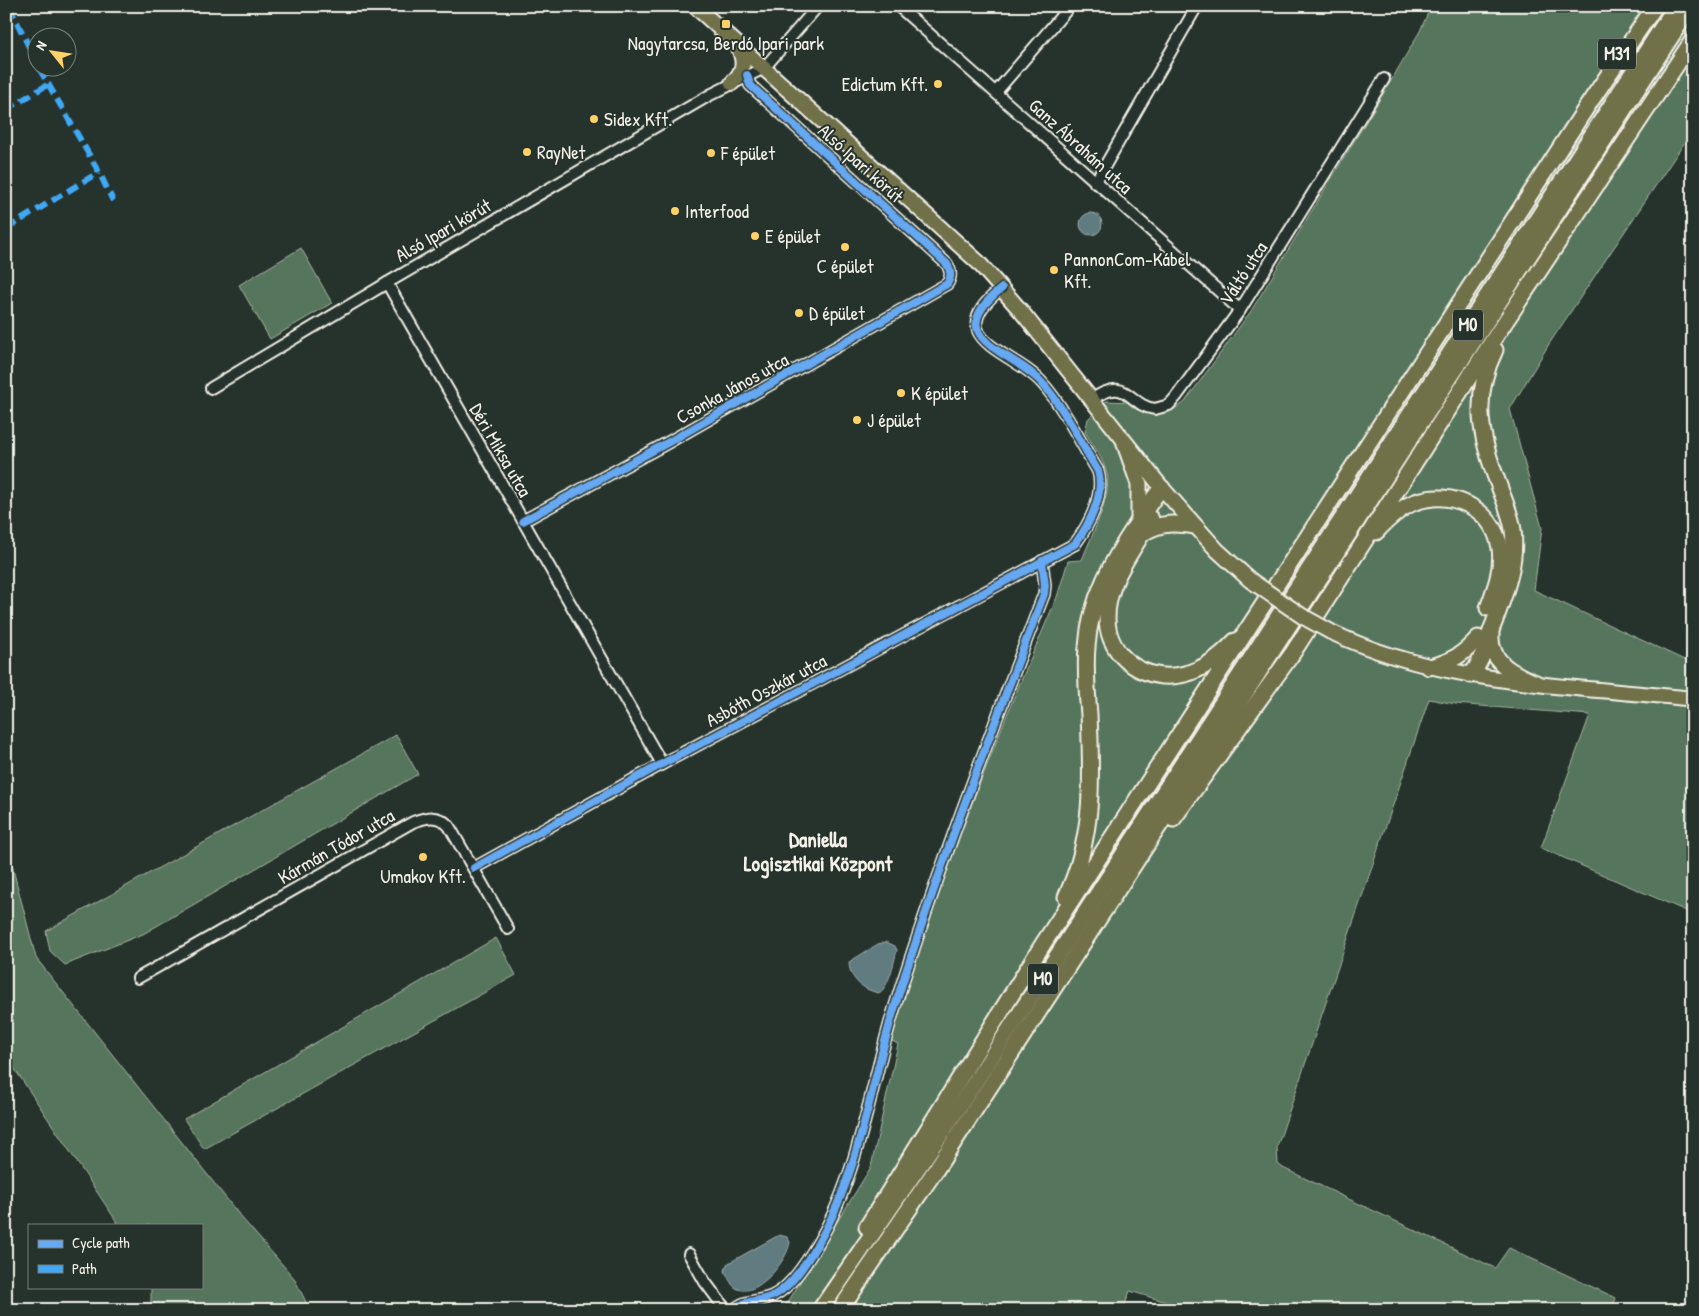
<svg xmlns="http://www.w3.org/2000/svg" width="1699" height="1316" font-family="'Patrick Hand',sans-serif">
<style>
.green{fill:#57755d;stroke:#a6b3a2}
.water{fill:#617b81;stroke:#9caaaa}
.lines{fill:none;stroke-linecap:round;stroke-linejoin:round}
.minor-casing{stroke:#f4f1e8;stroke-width:14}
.major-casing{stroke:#f4f1e8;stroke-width:18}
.highway-casing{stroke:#f4f1e8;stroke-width:19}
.minor{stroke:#26332d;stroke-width:10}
.major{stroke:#6f704a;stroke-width:14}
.highway{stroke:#6f704a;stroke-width:15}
.major-bridge-casing{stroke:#f4f1e8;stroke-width:18;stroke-linecap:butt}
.major-bridge{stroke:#6f704a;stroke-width:14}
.quiet{stroke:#3fa9f5;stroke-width:6;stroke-dasharray:12 6;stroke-linecap:butt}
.cycleway-casing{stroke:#26332d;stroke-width:11}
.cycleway{stroke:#66a8f1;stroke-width:8}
.poi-dot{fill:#ffd166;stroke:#26332d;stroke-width:2}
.labels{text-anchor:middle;stroke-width:4;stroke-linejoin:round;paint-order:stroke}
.shield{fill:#26332d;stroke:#b6b8b0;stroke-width:1}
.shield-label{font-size:18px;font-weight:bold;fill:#f4f1e8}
.poi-label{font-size:19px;fill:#f4f1e8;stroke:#26332d;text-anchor:start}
.street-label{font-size:19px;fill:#f4f1e8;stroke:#26332d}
.quarter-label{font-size:21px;font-weight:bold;fill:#f4f1e8;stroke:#26332d}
</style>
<rect width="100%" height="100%" fill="#26332d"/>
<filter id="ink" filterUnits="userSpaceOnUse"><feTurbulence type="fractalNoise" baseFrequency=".02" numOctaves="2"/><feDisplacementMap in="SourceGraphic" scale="10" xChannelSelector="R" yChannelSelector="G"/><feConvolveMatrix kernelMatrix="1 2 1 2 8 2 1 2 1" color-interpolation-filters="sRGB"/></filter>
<g filter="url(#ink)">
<g class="green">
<path d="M1431,6H1693V130L1549,344L1510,409L1542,528L1534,590L1693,664V914L1541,848L1590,715L1456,704L1429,699L1277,1147L1278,1164L1283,1168L1495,1268L1509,1248L1616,1298L1612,1310H1193L1130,1291L1123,1310H783L871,1167L898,1044L888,1039L940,885L1014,697L1057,597L1068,561L1082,560C1090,538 1112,497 1107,474C1103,459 1093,445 1085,432L1088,419L1106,401L1132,402L1147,412H1169L1184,403L1251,311L1392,79L1420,31Z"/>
<path d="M301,248L332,303L270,339L239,285Z"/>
<path d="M396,735L418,774L143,934L65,965L50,951L46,931Z"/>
<path d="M6,842L36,958L241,1217L294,1278L310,1310L151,1308V1287H201V1225H119L6,1056Z"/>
<path d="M496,938L516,975L204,1149L184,1119Z"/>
</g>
<g class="water">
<circle cx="1091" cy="224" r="11"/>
<path d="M886,942L895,946L897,950C894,962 889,987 879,993C863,990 849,979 849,962L878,944Z"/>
<path d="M779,1235L787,1237L790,1242C788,1260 756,1300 736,1288C731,1285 728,1277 725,1271L727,1264Z"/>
</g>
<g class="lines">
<g class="minor-casing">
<g id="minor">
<path d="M898,6L1240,310"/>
<path d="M996,92L1070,6"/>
<path d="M1095,183L1197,6"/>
<path d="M387,283L662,764"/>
<path d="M211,388L387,283L710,95L764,68L818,6"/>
<path d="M1091,400C1129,374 1126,405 1155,409L1169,405L1176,397L1240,310L1384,79"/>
<path d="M523,521L667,443L947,284C952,277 951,271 947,264L750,85L747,75"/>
<path d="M474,868L662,764L1075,544C1089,525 1105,495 1098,471C1082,445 1063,406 1043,384C1016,351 936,340 1002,288"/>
<path d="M138,978L413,822C427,817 438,814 449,826L508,929"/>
<path d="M689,1254L705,1282L726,1310"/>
<path d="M734,1310C744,1300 755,1302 767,1298C786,1293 802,1269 812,1253C859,1181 870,1084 896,1003C940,864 992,730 1044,594L1045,585L1042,561"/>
</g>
</g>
<g class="major-casing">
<g id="major">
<path d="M695,6L978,262L1021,311L1162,488L1217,550L1250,580"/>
<path d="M732,83C745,70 745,62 738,46"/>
<path d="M1331,632C1444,686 1570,685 1693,699"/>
</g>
</g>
<g class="highway-casing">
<g id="highway">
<path d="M1125,444L1139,484V518"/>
<path d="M1151,519C1134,549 1106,582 1107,619C1108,658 1147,684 1185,674C1205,669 1221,656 1235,641"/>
<path d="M1376,532C1387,520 1400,508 1415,502C1452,489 1493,508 1500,548C1503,569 1495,589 1488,608"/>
<path d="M1143,533C1161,522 1175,523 1195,526"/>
<path d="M1491,634C1489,663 1514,674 1536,683"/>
<path d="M1429,667C1450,663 1464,654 1478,638"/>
<path d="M1471,675C1483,661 1487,640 1494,623C1505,593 1517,563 1513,530C1511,514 1503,498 1498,483C1480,437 1472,397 1495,350"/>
<path d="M1173,819L1292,654L1495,337L1693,40"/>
<path d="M1066,897C1094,838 1092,779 1089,715C1087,692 1085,669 1087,647C1090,599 1112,561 1138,522C1146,510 1152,498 1162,488"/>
<path d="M867,1227L1043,944L1590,102L1655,6"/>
<path d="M820,1310L943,1131L1676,6"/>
<path d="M840,1310L935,1171L1691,6"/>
</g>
</g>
<use href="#minor" class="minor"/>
<use href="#major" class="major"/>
<use href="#highway" class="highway"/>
<g class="major-bridge-casing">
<path id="major-bridge" d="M1250,580L1302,616L1331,632"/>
</g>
<use href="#major-bridge" class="major-bridge"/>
<g class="quiet">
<path d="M9,6L38,65"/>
<path d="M39,68L99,172L113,201"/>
<path d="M6,110L47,85"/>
<path d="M6,229L99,172"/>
</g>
<g class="cycleway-casing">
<g id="cycleway">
<path d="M523,521L667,443L947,284C952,277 951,271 947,264L750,85L747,75"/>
<path d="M474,868L662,764L1075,544C1089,525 1105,495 1098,471C1082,445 1063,406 1043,384C1016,351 936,340 1002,288"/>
<path d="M734,1310C744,1300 755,1302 767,1298C786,1293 802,1269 812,1253C859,1181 870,1084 896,1003C940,864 992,730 1044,594L1045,585L1042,561"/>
</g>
</g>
<use href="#cycleway" class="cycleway"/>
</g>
</g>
<g class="poi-dot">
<rect x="721" y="19" width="10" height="10" rx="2.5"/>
<circle cx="938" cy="84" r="5"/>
<circle cx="594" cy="119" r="5"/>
<circle cx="527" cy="152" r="5"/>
<circle cx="711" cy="153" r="5"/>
<circle cx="675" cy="211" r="5"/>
<circle cx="755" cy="236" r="5"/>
<circle cx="845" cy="247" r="5"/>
<circle cx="1054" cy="270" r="5"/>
<circle cx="799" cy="313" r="5"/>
<circle cx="901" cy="393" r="5"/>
<circle cx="857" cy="420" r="5"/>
<circle cx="423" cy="857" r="5"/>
</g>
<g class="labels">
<g class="shield">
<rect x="1598" y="38.5" width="38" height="31" rx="4"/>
<rect x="1453" y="309.5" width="30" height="31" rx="4"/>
<rect x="1028" y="963.5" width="30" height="31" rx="4"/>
</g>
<g class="shield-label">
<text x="1617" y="60">M31</text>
<text x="1468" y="331">M0</text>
<text x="1043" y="985">M0</text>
</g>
<g class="poi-label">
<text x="726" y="50" text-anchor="middle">Nagytarcsa, Berdó Ipari park</text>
<text x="928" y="91" text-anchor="end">Edictum Kft.</text>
<text x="604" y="126">Sidex Kft.</text>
<text x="537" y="159">RayNet</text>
<text x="721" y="160">F épület</text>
<text x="685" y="218">Interfood</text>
<text x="765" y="243">E épület</text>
<text x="1064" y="266">PannonCom-Kábel<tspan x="1064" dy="22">Kft.</tspan></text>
<text x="845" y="273" text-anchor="middle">C épület</text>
<text x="809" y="320">D épület</text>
<text x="911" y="400">K épület</text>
<text x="867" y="427">J épület</text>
<text x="423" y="883" text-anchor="middle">Umakov Kft.</text>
</g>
<g class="street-label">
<text transform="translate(1081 146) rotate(42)" y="7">Ganz Ábrahám utca</text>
<text transform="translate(861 163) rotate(42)" y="7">Alsó Ipari körút</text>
<text transform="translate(443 230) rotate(-30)" y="7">Alsó Ipari körút</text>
<text transform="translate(1243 273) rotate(-57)" y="7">Váltó utca</text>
<text transform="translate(732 388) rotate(-29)" y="7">Csonka János utca</text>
<text transform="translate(501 450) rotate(60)" y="7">Déri Miksa utca</text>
<text transform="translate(766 690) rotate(-28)" y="7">Asbóth Oszkár utca</text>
<text transform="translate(336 846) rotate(-30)" y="7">Kármán Tódor utca</text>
</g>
<g class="quarter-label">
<text x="818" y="847">Daniella<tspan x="818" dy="24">Logisztikai Központ</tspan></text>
</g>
</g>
<rect width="1699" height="1316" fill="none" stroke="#26332d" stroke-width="25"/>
<rect x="12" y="12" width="1674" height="1291" fill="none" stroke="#f4f1e8" stroke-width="2" filter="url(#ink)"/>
<rect x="28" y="1224" width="175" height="65" fill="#26332d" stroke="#787f78"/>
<rect x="38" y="1240" width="25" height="8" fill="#66a8f1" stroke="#787f78"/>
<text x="72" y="1248" font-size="15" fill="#f4f1e8">Cycle path</text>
<rect x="38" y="1265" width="25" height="8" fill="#3fa9f5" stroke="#787f78"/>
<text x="72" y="1274" font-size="15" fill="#f4f1e8">Path</text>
<g transform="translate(52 52) rotate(300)"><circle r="24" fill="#26332d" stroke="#787f78"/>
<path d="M0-4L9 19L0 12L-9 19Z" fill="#ffd166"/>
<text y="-8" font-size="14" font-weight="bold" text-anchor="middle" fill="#f4f1e8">N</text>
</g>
</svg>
